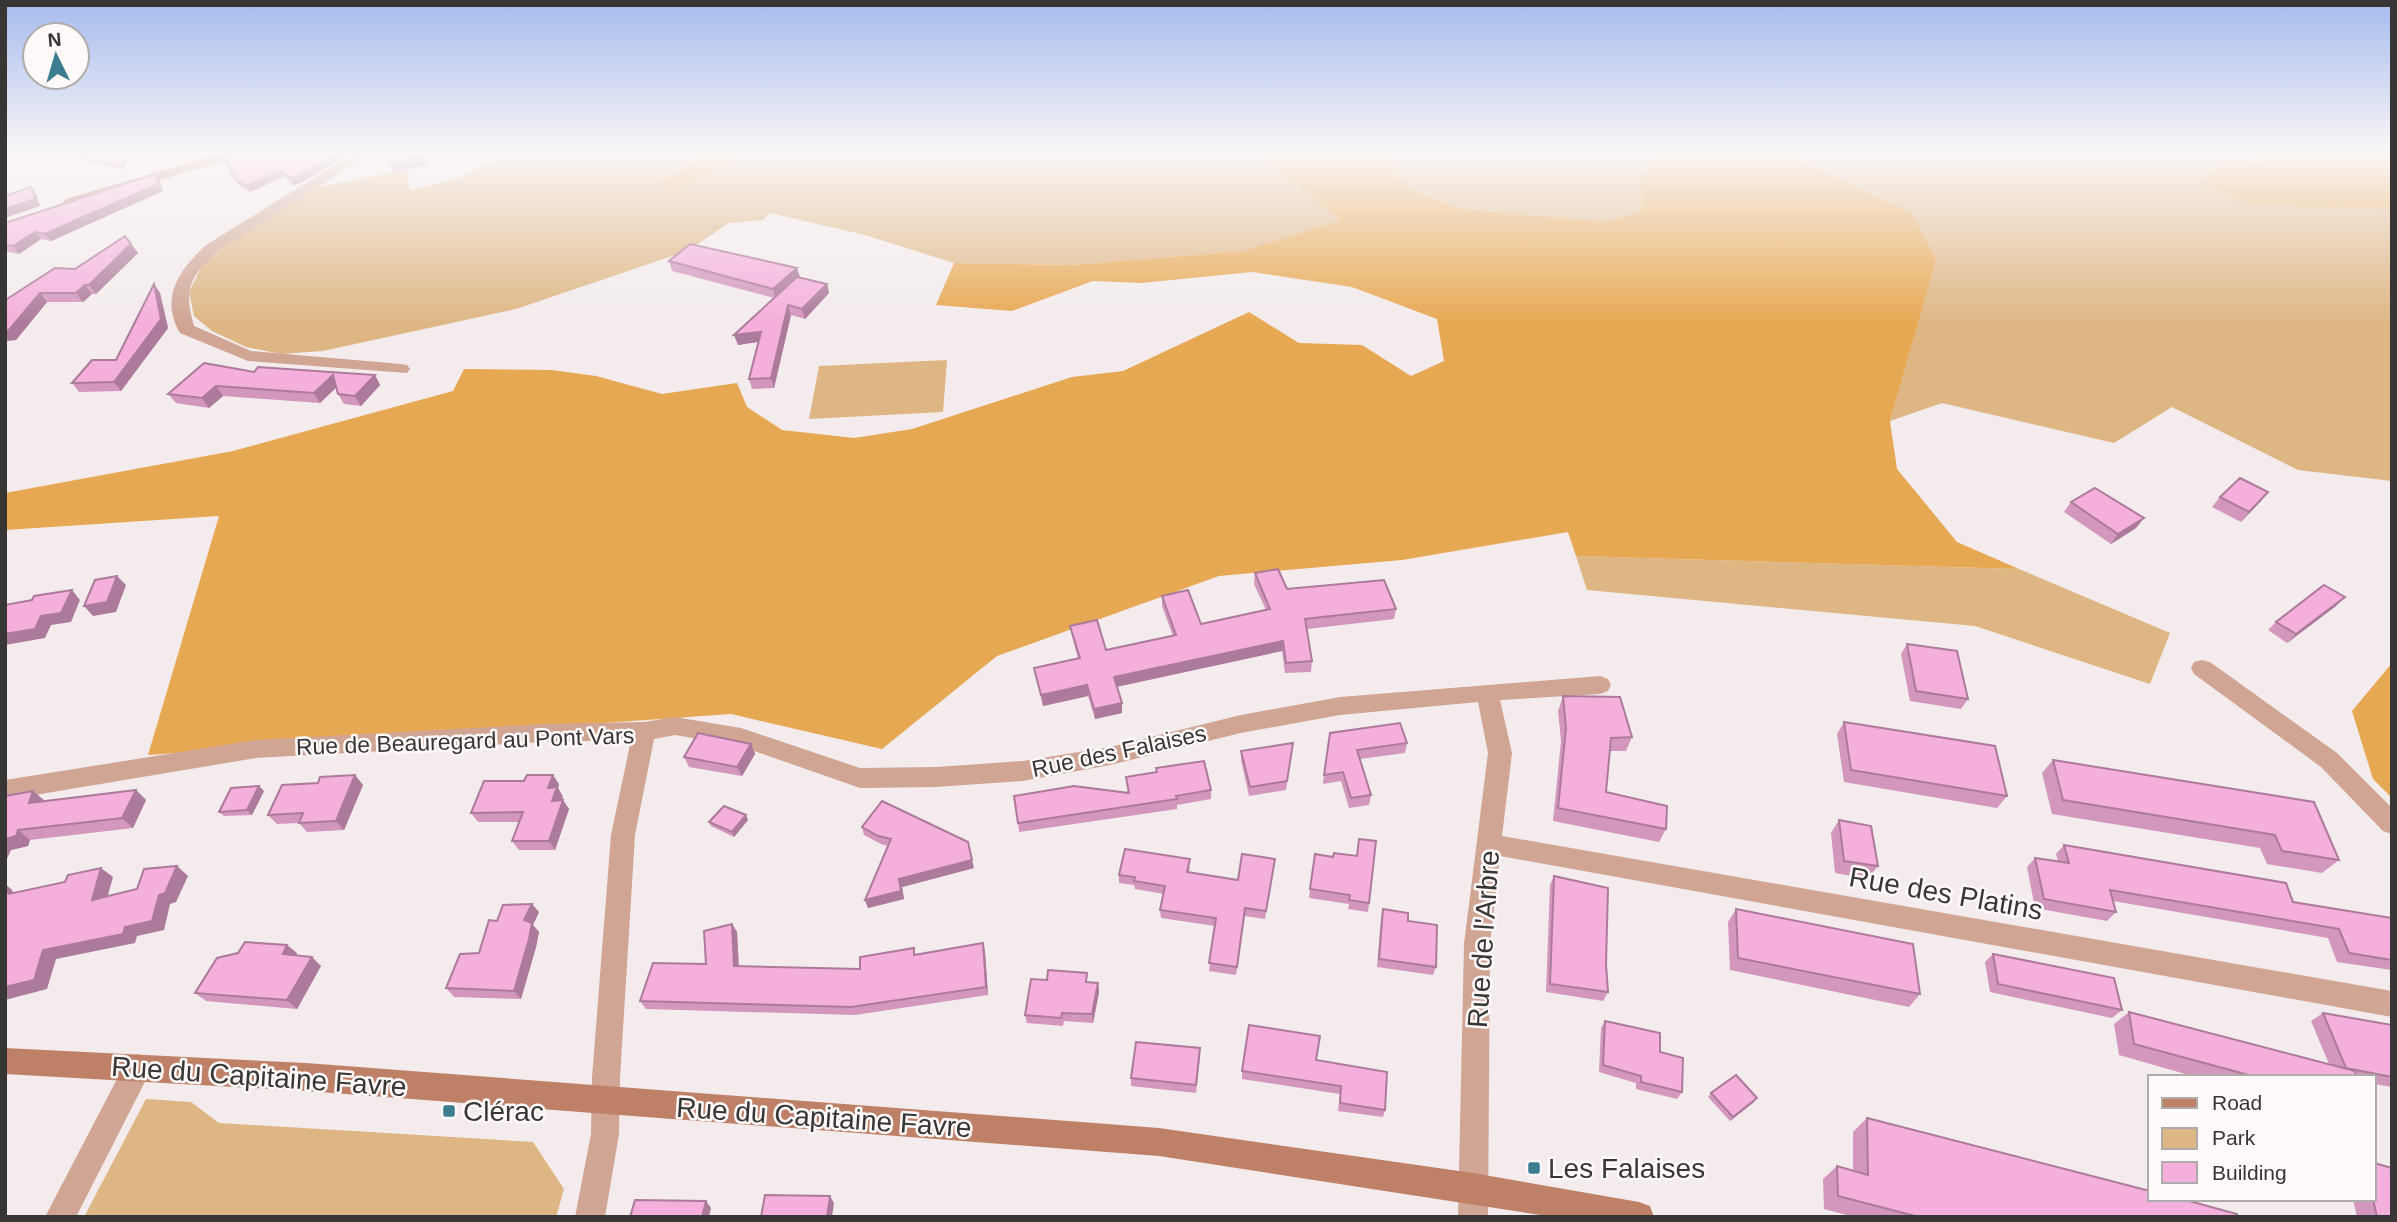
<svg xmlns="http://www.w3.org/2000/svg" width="2397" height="1222" font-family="Arial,sans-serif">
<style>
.green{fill:#deb684}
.forest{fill:#e7a853}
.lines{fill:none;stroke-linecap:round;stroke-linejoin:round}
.street{fill:#d0a594;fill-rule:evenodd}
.secondary{fill:#bf8068;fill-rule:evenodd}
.wall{fill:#d396bd}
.shaded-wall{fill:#ac7a9a}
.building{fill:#f5afdc;stroke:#ac7a9a;stroke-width:2}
.poi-dot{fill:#3c7d90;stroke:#fff9fa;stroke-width:2.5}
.labels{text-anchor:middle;stroke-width:5;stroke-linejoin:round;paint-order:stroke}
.street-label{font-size:23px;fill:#383535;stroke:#fff9fa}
.near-street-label{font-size:28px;fill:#383535;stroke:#fff9fa}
.near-poi-label{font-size:28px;fill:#383535;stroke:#fff9fa;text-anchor:start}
</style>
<rect width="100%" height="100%" fill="#f3ebec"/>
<g class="green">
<path d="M508,153H621L628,158L640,153H709L661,180L672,190L707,175L745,153H1256L1342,220L1243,251L1071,265L954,263L865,235L770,213L763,220L729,223L687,251L516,309L323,351L281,354L246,347L212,331L194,316L189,292L202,266L227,243L309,189L407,169L410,190L459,178Z"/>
<path d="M1391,153H1659L1642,176L1641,211L1608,222L1462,209L1415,191L1399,179Z"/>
<path d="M1786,153H2250L2264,161L2238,159L2218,163L2202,183L2392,209V481L2298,470L2172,407L2114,443L1942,403L1890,421L1936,259Z"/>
<path d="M947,360L943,412L809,419L819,366Z"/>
<path d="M1576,556L2019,569L2170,633L2150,684L1975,626L1587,590Z"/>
<path d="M146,1099L191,1102L219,1123L533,1142L564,1189L556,1217H84Z"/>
</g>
<g class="forest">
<path d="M709,153H745L707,175L672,190L660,181Z"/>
<path d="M1256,153H1391L1399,179L1415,191L1462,209L1608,222L1641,211L1642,176L1659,153H1786L1911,213L1936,260L1890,421L1897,469L1957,542L2019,569L1576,556L1568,532L1402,560L1219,576L997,656L882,749L731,714L148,755L219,516L5,530V493L233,451L453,391L464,369L552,370L596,376L662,394L737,383L747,407L782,430L854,438L912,429L1072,377L1123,371L1249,312L1299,343L1362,345L1411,376L1444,361L1437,319L1352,287L1252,272L1141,283L1093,281L1012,311L936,305L954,263L1071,265L1243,251L1341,220Z"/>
<path d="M2250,153H2392V209L2247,204L2202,183C2224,155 2229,159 2262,161Z"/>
<path d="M2392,663V798L2373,779L2352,711Z"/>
</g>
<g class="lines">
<g class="street">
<path d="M354,153H371L218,251C190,277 183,288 194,326L251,351L401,364L407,365L410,369L407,373L248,361L180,333C159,297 180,269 206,245Z"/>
<path d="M2202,660L2210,662L2337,753L2392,808V834L2383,831L2321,767L2194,674L2191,668L2194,662Z"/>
<path d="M1600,676L1608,679L1611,685L1608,691L1600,694L1500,700L1512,753L1502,836L2392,991V1017L1500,856L1490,944L1488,1217H1458L1464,944L1488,753L1478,702L1340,715L1241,733L1110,765L1023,781L936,787L860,788L740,746L675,735L654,739L635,835L620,1078L619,1134L605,1217H575L591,1134L592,1078L611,835L631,740L546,742L256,758L5,800V780L256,740L546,724L644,722L675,717L741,728L860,768L936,767L1023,761L1110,747L1241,715L1340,697Z"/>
<path d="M138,1054L148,1058L152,1068L76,1217H45L128,1058Z"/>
</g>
<g class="secondary">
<path d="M221,153H243L241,156L76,205H66L63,202L66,199Z"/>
<path d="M5,1048L306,1063L1159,1128L1473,1173L1639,1202L1650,1206L1654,1217H1553L1159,1156L306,1091L5,1074Z"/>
</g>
</g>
<g class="wall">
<path d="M48,153H121L125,155L128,159L124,170Z"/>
<path d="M343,157L303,182L293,185L283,177L250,192L239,185L224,158Z"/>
<path d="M160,181L163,191L51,241L41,239L19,254L8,252L5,254V223Z"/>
<path d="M131,244L138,253L96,294H92L83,302H47L16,340L5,341V301Z"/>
<path d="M669,261L800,277L827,284L829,293L805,319L791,315L774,388L752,389L749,379L758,342L738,345L774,298L672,271Z"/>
<path d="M154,284L160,293L168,328L121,391L79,392L72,383L116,360Z"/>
<path d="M254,372L375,375L380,385L361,406L344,404L338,394L336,387L320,403L223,396L209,408L176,403L168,394Z"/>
<path d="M2268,492L2241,522L2212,507L2220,497Z"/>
<path d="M2071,502L2144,518L2136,528L2111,544L2064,512Z"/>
<path d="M1255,573L1287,589L1396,609L1394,619L1307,629L1312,661L1311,672L1285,673L1282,651L1117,687L1122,713L1095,719L1088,696L1043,706L1034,668L1078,659L1072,636L1070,626L1106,650L1173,636L1162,606V596L1201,624L1266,610L1254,584Z"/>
<path d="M2336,606L2287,643L2268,630L2276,622Z"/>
<path d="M1907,644L1968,699L1961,709L1910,701L1901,654Z"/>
<path d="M1563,696L1632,737L1626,751H1610L1606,792L1666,829L1659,842L1553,821L1561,741L1558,711Z"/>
<path d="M1844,722L2007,796L1997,808L1844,782L1837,734Z"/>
<path d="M1330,733L1407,743L1405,753L1360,759L1371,795L1369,805L1349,808L1341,781L1323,784Z"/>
<path d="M751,744L755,754L742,776L689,767L684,757Z"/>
<path d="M1241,751L1292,752L1286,790L1249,796L1241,760Z"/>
<path d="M2053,760L2314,802L2339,860L2322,873L2267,864L2260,848L2052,814L2042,773Z"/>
<path d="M1156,768L1211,790V799L1177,805V809L1019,832L1018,823L1128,793L1126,777L1156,772Z"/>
<path d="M559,784L558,788L563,797L562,800H563L569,809L555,850H519L512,841L520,822H478L471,813Z"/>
<path d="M363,785L344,830L307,832L299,823L277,824L268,815Z"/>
<path d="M136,790L146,800L133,828L30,840L28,846L11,850L33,791L45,801Z"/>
<path d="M264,791L252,815L224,816L219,812Z"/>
<path d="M748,820L734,837L711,826L709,822Z"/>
<path d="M1839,820L1878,866L1868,879L1835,873L1831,833Z"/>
<path d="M862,827L974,868L902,887L904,899L868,908L865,900L888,846L881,844L864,835Z"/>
<path d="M2064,845L2293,902L2392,918V970L2337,962L2328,938L2113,901L2116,912L2107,921L2035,908L2027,867L2035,858L2058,861L2056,854Z"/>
<path d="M1315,854L1369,903L1368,912L1348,909L1349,904L1309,898Z"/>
<path d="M1275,859L1265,919L1245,916L1236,975L1209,971L1215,926L1161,918L1160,910L1164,894L1135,889L1134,885L1119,883V875L1190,867L1189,872L1238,880Z"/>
<path d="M1554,876L1606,964L1608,992L1603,1001L1546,992L1550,885Z"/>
<path d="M1383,909L1408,921L1436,967L1433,975L1377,967L1381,918Z"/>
<path d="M1736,909L1920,994L1909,1007L1730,970L1728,922Z"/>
<path d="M539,912L533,925L539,932L536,947L521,999L454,997L446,988L479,953L497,921Z"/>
<path d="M732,924L737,932L739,966L860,969L916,955L983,943L985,952L988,995L855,1015L646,1009L640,1001L706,964Z"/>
<path d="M297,953L296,955L321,966L297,1009L206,1001L195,993Z"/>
<path d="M1993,954L2122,1010L2112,1018L1990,992L1985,962Z"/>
<path d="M1088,982L1098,983L1099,992L1093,1023L1064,1021L1063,1026L1027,1023L1025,1015Z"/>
<path d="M2129,1012L2329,1064L2311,1021L2323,1013L2392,1025V1087L2374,1084V1077H2196L2119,1055L2114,1024Z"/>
<path d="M1605,1021L1660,1052L1682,1092L1677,1099L1636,1089V1083L1599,1072L1601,1028Z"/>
<path d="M1200,1056L1196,1093L1131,1086V1078Z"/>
<path d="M1316,1060L1385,1110L1383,1117L1338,1111L1340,1094L1242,1079V1071Z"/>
<path d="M1711,1093L1754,1102L1730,1121L1708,1097Z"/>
<path d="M1867,1118L2238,1217H1854L1824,1209L1823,1179L1837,1166L1853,1171V1132Z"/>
<path d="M2353,1199H2374L2392,1217H2357Z"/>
</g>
<g class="shaded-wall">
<path d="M337,153H342L343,157L303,182L293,185L290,178Z"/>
<path d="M423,153H426L428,165L394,172L390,162Z"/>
<path d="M125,155L128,159L124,170L121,166Z"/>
<path d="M280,171L283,177L250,192L246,186Z"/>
<path d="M155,174L160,181L163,191L51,241L45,234Z"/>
<path d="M31,187L36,194L40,206L5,218V209Z"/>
<path d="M35,232L41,239L19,254L13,246Z"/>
<path d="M131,244L138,253L96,294L89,285Z"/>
<path d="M797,268L800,277L776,299L773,289Z"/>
<path d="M154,284L160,293L168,328L121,391L114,382Z"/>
<path d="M827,284L829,293L805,319L802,309Z"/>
<path d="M85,285L92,294L83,302L76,293Z"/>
<path d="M40,293L47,302L16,340L5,341V331Z"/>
<path d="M788,305L791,315L774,388L771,378Z"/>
<path d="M761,332L764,341L738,345L734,335Z"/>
<path d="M333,375L339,385L320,403L314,393Z"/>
<path d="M375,375L380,385L361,406L355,396Z"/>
<path d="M216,386L223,396L209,408L202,398Z"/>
<path d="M2268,492L2260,502L2241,522L2249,512Z"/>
<path d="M2144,518L2136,528L2111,544L2118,534Z"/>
<path d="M117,576L126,585L116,612L93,616L84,606Z"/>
<path d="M72,590L80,600L71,622L51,625L45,638L5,645V634L41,616Z"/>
<path d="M2345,597L2336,606L2287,643L2296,634Z"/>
<path d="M1283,641L1282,651L1115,687L1114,677Z"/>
<path d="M1087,685L1088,696L1043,706L1041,695Z"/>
<path d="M1122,703V713L1095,719L1094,709Z"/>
<path d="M751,744L755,754L742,776L737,767Z"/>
<path d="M355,775L363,785L344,830L336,821Z"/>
<path d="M553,775L559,784L558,788L563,797L558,810L552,801L548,788Z"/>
<path d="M259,786L264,791L252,815L247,810Z"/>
<path d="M136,790L146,800L133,828L122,818Z"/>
<path d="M33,791L45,801L29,803Z"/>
<path d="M563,800L569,809L555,850L549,841Z"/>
<path d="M746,815L748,820L734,837L732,832Z"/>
<path d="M18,830L30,840L28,846L11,850L5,863V839Z"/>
<path d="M972,860L974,868L902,887L904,899L868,908L865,900L899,879Z"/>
<path d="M177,866L188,876L176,902L170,904L164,930L137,936L135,943L56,959L47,989L5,1000V987L43,950L125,927L159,895Z"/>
<path d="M101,868L113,877L104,909L92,900Z"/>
<path d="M5,884L11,889L21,903L9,894L5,888Z"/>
<path d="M532,904L539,912L533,925L539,932L536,947L521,999L514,991L524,920Z"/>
<path d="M732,924L737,932L739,974L734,966Z"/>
<path d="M983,943L985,952L988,995L986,987Z"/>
<path d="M287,945L297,953L293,963L283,954Z"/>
<path d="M312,957L321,966L297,1009L287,1000Z"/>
<path d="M1098,983L1099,992L1093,1023L1092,1014Z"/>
<path d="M1757,1098L1754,1102L1730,1121L1733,1117Z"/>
<path d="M830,1196L834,1203L832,1217H827Z"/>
<path d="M706,1201L711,1208L709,1217H702Z"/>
</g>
<g class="building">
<path d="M65,153H121L125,155L121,166Z"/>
<path d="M248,153H337L299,176L290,178L280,171L246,186L235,179L224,158Z"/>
<path d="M389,153H423L424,156L390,162Z"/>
<path d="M155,174L158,184L45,234L35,232L13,246L5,245V223Z"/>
<path d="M31,187L35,199L5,209V196Z"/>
<path d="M125,236L131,244L89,285H85L76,293H40L9,330L5,331V301L7,299L55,268L75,269Z"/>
<path d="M690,244L797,268L773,289L669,261Z"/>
<path d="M797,277L827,284L802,309L788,305L771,378L749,379L761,332L734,335Z"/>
<path d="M154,284L161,319L114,382L72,383L92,360H116Z"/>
<path d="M204,363L254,372L258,367L375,375L355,396L338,394L333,375L314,393L216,386L202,398L168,394Z"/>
<path d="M2240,478L2268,492L2249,512L2220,497Z"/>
<path d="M2095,488L2144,518L2118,534L2071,502Z"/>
<path d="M1278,569L1287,589L1384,580L1396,609L1305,619L1312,661L1286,663L1283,641L1114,677L1122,703L1094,709L1087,685L1041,695L1034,668L1080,658L1070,626L1097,620L1106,650L1176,635L1162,596L1188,590L1201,624L1270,609L1255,573Z"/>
<path d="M117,576L107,602L84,606L95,580Z"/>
<path d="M2324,585L2345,597L2296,634L2276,622Z"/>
<path d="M72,590L61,613L41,616L35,629L5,634V605L32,600L34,596Z"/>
<path d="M1907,644L1957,651L1968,699L1916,691Z"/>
<path d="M1563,696L1620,697L1632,737L1611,738L1606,792L1667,806L1666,829L1558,808L1566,728Z"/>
<path d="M1844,722L1995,746L2007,796L1851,770Z"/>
<path d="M1400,723L1407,743L1357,750L1371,795L1351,798L1343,772L1324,775L1330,733Z"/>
<path d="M698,733L751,744L737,767L684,757Z"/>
<path d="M1293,743L1287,781L1250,787L1241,751Z"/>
<path d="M2053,760L2314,802L2339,860L2282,851L2275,835L2063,800Z"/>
<path d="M1204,761L1211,790L1176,796L1177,799L1018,823L1014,796L1074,786L1129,793L1126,777L1157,772L1156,768Z"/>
<path d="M355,775L336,821L299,823L303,813L268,815L282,785L318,783L320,777Z"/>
<path d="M527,775H553L548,788L557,787L552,801L563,800L549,841H512L523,812L471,813L484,781H524Z"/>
<path d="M259,786L247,810L219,812L231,788Z"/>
<path d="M136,790L122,818L18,830L16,836L5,839V796L33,791L29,803Z"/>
<path d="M882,801L968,842L972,860L899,879L901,891L865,900L891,839L878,836L862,827Z"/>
<path d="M724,806L746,815L732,832L709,822Z"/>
<path d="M1839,820L1871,826L1878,866L1844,861Z"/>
<path d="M1359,839L1376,841L1369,903L1349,900L1350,895L1310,889L1315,854L1333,857L1334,853L1357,856Z"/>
<path d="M2064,845L2286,883L2293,902L2392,918V960L2349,953L2339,929L2110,890L2116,912L2044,899L2035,858L2069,863Z"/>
<path d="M1125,849L1190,859L1187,872L1238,880L1242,854L1275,859L1266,911L1245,908L1237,967L1209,963L1216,918L1160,910L1165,886L1134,881L1135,877L1119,875Z"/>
<path d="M177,866L165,893L159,895L152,921L125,927L123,934L43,950L34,980L5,987V888L9,894L65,882L68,875L101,868L92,900L137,889L144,869Z"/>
<path d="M1554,876L1608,888L1606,964L1608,992L1550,984Z"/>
<path d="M532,904L524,920L532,923L529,939L514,991L446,988L460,954L479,953L489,920L497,921L503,905Z"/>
<path d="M1383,909L1408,913V921L1437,925L1436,967L1379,959Z"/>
<path d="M1736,909L1913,944L1920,994L1738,958Z"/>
<path d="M732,924L734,966L860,969V957L914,948V955L983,943L986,987L851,1007L640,1001L653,963L706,964L704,931Z"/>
<path d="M245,942L287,945L283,954L312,957L287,1000L195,993L217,958L238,953Z"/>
<path d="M1993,954L2114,978L2122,1010L1998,984Z"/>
<path d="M1048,970L1087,973L1086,982L1098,983L1092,1014L1062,1013L1061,1018L1025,1015L1031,979L1047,980Z"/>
<path d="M2129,1012L2355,1071L2356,1077H2256L2134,1044Z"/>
<path d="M2323,1013L2392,1025V1077L2346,1068Z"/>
<path d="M1605,1021L1660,1033V1052L1683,1058L1682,1092L1641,1082V1076L1603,1065Z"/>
<path d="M1249,1025L1320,1036L1316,1060L1387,1072L1385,1110L1340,1103L1341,1086L1242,1071Z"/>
<path d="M1136,1042L1200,1048L1196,1085L1131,1078Z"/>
<path d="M1736,1075L1757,1098L1733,1117L1711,1093Z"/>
<path d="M1867,1118L2150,1191V1199H2182L2237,1214L2238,1217H1919L1838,1196L1837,1166L1868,1175Z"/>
<path d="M2374,1163L2392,1168V1217H2377L2373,1199H2374Z"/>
<path d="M765,1195L830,1196L827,1217H761Z"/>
<path d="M635,1200L706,1201L702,1217H630Z"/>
</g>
<linearGradient id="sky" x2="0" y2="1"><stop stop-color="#a5bbee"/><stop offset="0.47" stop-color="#faf6f6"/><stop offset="1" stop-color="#faf6f6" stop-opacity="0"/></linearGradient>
<rect width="2397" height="324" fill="url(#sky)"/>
<g class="poi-dot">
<rect x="442" y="1104" width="14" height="14" rx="3.5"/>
<rect x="1527" y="1161" width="14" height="14" rx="3.5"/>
</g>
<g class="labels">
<g class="street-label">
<text transform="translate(465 741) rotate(-2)" y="8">Rue de Beauregard au Pont Vars</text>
<text transform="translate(1119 751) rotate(-12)" y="8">Rue des Falaises</text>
</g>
<g class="near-street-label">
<text transform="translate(1946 893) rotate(10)" y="10">Rue des Platins</text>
<text transform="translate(1483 939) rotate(-86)" y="10">Rue de l'Arbre</text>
<text transform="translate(259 1076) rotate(4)" y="10">Rue du Capitaine Favre</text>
<text transform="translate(824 1117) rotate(4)" y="10">Rue du Capitaine Favre</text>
</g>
<g class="near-poi-label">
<text x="463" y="1121">Clérac</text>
<text x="1548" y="1178">Les Falaises</text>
</g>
</g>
<rect width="2397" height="1222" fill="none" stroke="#383535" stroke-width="14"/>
<rect x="2148" y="1075" width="228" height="126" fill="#fff9fa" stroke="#afabab" stroke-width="2"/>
<rect x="2162" y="1098" width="35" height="10" fill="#bf8068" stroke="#afabab" stroke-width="2"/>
<text x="2212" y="1110" font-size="21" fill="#383535">Road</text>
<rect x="2162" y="1128" width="35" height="21" fill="#deb684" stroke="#afabab" stroke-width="2"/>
<text x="2212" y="1145" font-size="21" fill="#383535">Park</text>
<rect x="2162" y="1162" width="35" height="21" fill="#f5afdc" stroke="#afabab" stroke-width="2"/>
<text x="2212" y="1180" font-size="21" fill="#383535">Building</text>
<g transform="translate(56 56) rotate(355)"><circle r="33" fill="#fff9fa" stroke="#afabab" stroke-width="2"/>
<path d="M0-5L12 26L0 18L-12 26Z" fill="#3c7d90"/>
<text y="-10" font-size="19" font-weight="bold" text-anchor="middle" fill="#383535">N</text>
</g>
</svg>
